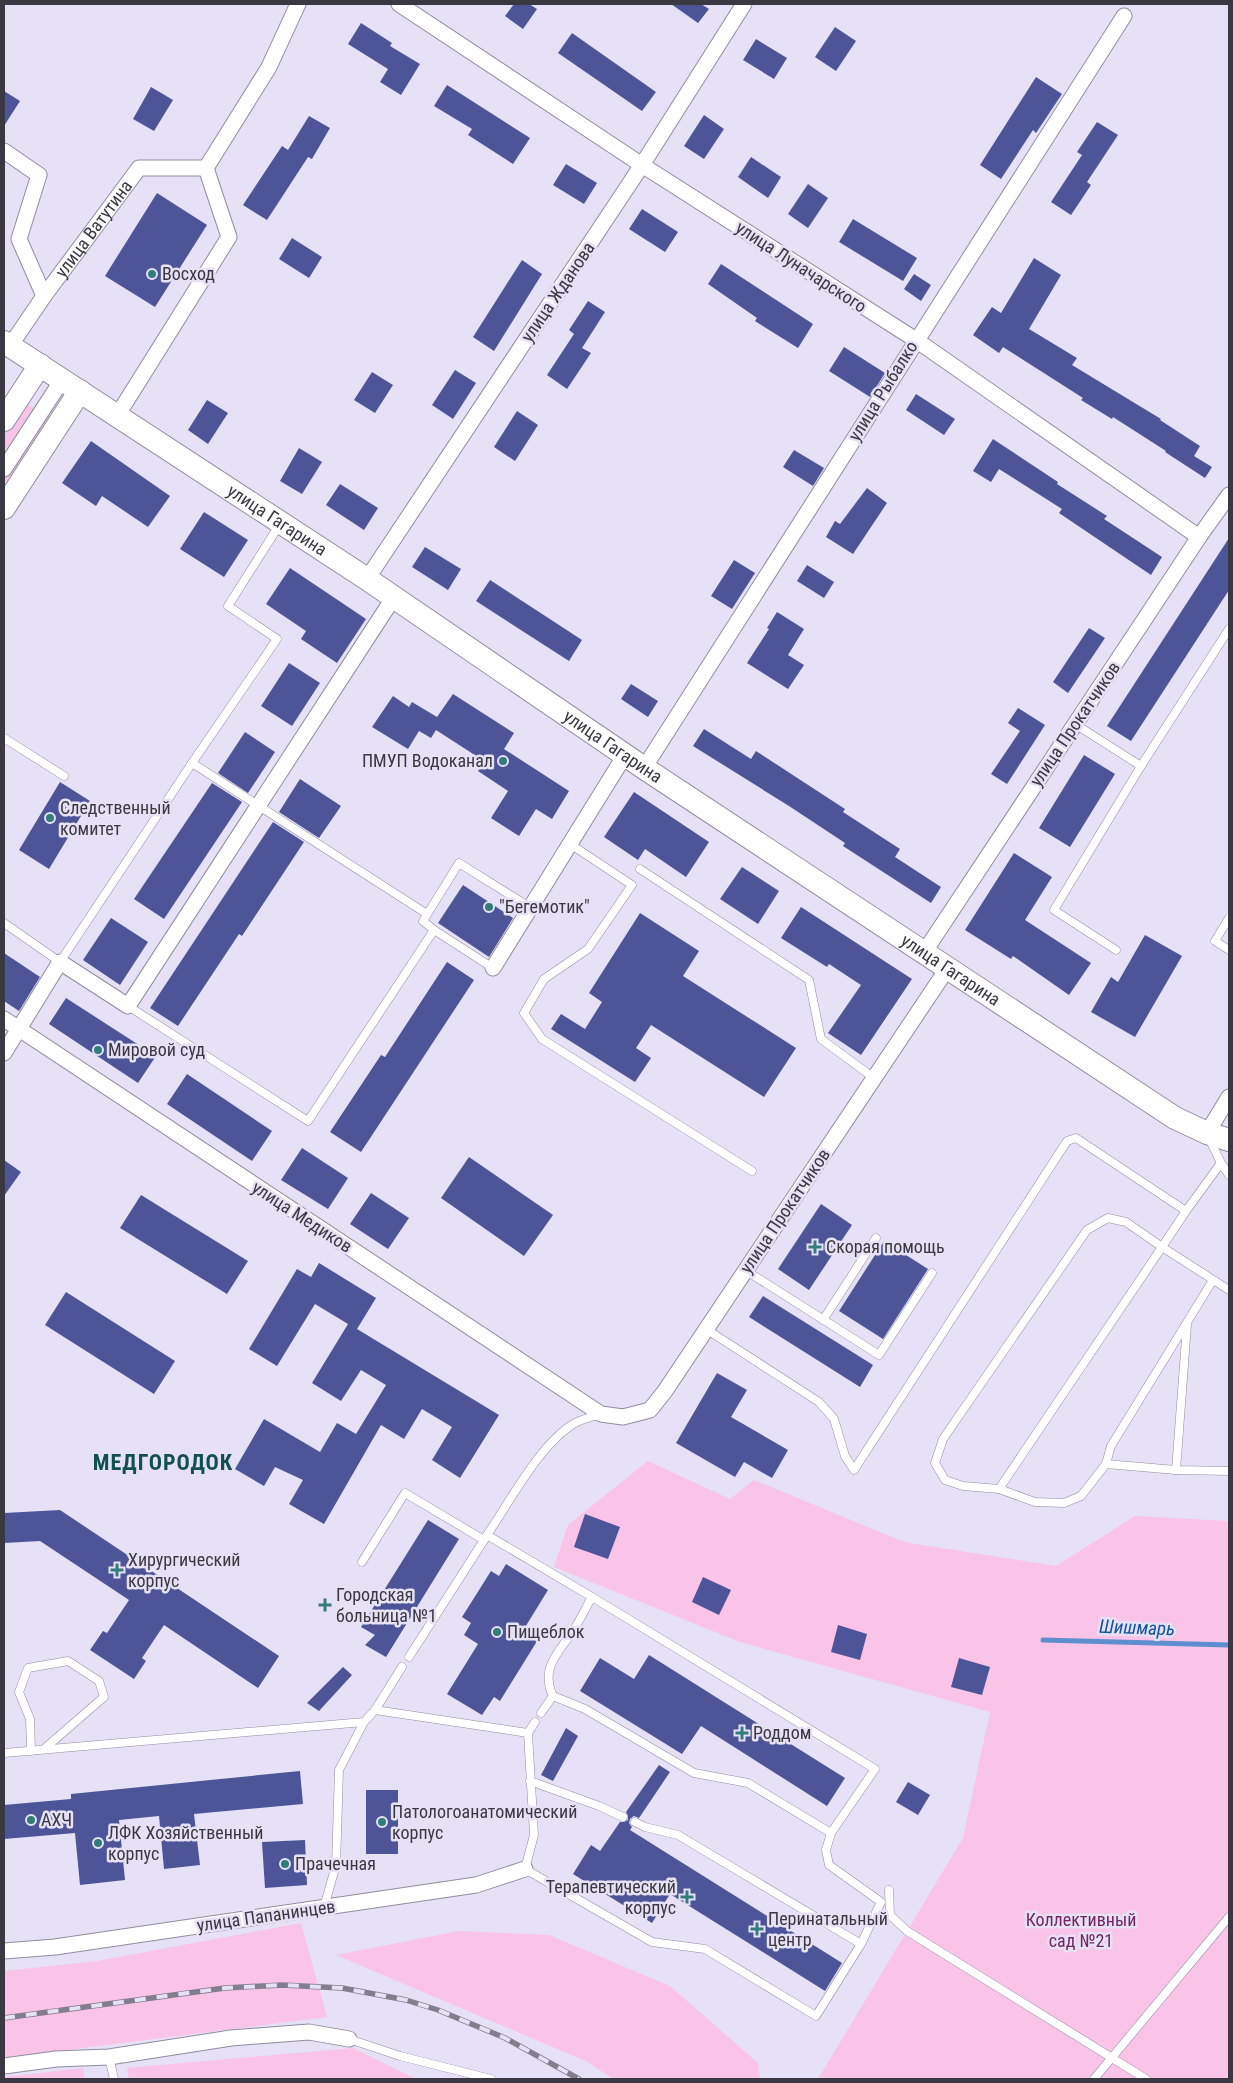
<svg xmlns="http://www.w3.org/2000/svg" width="1233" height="2083" font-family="'Roboto Condensed',sans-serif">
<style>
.green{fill:#fac3e8}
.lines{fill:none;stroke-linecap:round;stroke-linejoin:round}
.stream{stroke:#5f8ece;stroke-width:5}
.building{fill:#4d5598}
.lane-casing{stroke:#918ca0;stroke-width:9}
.street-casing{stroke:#918ca0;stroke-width:17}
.secondary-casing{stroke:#918ca0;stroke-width:24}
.lane{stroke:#fff;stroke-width:8}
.street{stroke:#fff;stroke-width:15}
.secondary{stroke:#fff;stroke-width:22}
.rail-casing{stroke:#827e8c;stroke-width:5.5}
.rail{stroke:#e6e1f6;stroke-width:4;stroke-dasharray:11;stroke-linecap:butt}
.poi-dot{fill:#337c7c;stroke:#e6e1f6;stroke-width:2}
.labels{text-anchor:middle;stroke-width:5;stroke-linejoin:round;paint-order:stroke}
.street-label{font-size:18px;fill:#3a3840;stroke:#e6e1f6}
.poi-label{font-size:18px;fill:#3a3840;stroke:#e6e1f6;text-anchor:start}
.park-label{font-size:18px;fill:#762262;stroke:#e6e1f6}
.water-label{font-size:19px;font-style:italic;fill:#13529f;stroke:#e6e1f6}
.district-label{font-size:22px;font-weight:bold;letter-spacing:1px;fill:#125050;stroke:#e6e1f6}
</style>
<rect width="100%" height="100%" fill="#e6e1f6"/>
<g class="green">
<path d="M25,403L54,419L4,496V436Z"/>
<path d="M648,1461L730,1499L754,1480L904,1542L1056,1566L1135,1516L1229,1521V2079H818L963,1838L990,1712L740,1642L554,1567L568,1525Z"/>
<path d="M301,1923L327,2017L4,2058V1971L97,1961Z"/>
<path d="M459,1931L549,1935L670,1986L758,2063L760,2079H613L588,2062L336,1955Z"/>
<path d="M353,2048L416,2079H129L127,2068Z"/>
<path d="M83,2068L85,2079H4V2077Z"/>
</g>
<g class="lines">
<path class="stream" d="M1043,1640L1229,1645"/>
</g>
<g class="building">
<path d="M514,4H529L537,9L523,29L505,16Z"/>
<path d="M671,4H701L709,9L698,23Z"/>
<path d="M361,23L392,43L390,46L420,64L401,95L380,82L388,69L348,44Z"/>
<path d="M835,27L856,41L836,71L815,57Z"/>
<path d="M572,33L656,92L642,111L558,53Z"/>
<path d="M756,39L787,58L774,79L743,60Z"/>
<path d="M1036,77L1062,94L1036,133L1033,130L1001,179L980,165Z"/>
<path d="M447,85L530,138L513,164L468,135L472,129L434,106Z"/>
<path d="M151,87L173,100L154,131L133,119Z"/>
<path d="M4,91L20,101L4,126Z"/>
<path d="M704,115L724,129L704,159L684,146Z"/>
<path d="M309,116L330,128L312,159L308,157L267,220L243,205L282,146L288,150Z"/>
<path d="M1097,122L1118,135L1087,182L1091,185L1071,215L1051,202L1082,155L1077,152Z"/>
<path d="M751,157L781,177L768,198L738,177Z"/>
<path d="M566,164L597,183L584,204L553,185Z"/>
<path d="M808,184L828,198L808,228L788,214Z"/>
<path d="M157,193L207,225L155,307L105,276Z"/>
<path d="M642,209L678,232L665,252L629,229Z"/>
<path d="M853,219L917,258L903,281L839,242Z"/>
<path d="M292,238L322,257L309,278L279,259Z"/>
<path d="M1034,258L1061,275L1029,329L1077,358L1072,365L1161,419L1160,420L1200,446L1194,456L1212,467L1205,478L1165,452L1166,451L1113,417L1112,419L1081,400L1083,398L1003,347L999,353L973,335L992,307L1001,313Z"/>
<path d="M522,260L542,274L494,351L473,337Z"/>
<path d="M721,264L813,324L798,348L755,321L757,318L708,284Z"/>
<path d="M914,274L931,285L921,301L904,289Z"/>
<path d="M588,301L605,312L582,348L591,353L567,389L547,375L574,334L569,330Z"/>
<path d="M844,347L885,373L870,397L829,371Z"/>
<path d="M455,370L476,383L453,419L432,405Z"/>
<path d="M372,372L393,385L375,413L354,400Z"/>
<path d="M916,394L955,419L944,435L906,410Z"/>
<path d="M207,400L228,413L208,444L188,430Z"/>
<path d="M517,411L538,425L515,461L494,447Z"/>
<path d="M993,439L1058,482L1057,484L1107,516L1104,519L1162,557L1151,575L1059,513L1062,509L999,469L991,482L973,471Z"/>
<path d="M91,441L170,496L148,527L102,496L96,506L62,483Z"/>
<path d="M299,448L322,462L302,494L280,481Z"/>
<path d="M794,450L824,468L813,486L783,467Z"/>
<path d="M340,484L378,508L364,530L326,505Z"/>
<path d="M867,488L887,503L853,554L826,537L835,521L840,524Z"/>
<path d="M204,512L248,540L224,577L180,549Z"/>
<path d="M1229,538V590L1131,741L1107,726Z"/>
<path d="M425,547L461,569L448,590L412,567Z"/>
<path d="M734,560L755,573L732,609L711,596Z"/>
<path d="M807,565L834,582L824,598L797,581Z"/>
<path d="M290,568L366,619L337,663L301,639L306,631L266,604Z"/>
<path d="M490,580L582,640L569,661L476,601Z"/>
<path d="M777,612L804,629L788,655L804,665L788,689L747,663L769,629L767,628Z"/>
<path d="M1089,628L1105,638L1068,693L1053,682Z"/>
<path d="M289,663L320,683L292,726L261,706Z"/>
<path d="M631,684L658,701L648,717L621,699Z"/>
<path d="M453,694L514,733L504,749L569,791L552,819L536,809L519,836L491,818L508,791L478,771L484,761L436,730L431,738L419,731L408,749L372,727L393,696L409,707L412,702L437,717Z"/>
<path d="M1018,708L1045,725L1007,784L991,774L1020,731L1008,723Z"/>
<path d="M704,729L751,759L756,751L845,809L843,812L900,849L895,857L941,887L931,903L843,846L845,843L789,806L693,746Z"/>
<path d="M245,732L275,752L248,793L218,773Z"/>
<path d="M1084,755L1115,774L1070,847L1039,828Z"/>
<path d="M300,779L341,806L319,838L279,812Z"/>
<path d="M60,782L90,801L49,869L19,850Z"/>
<path d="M212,783L242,802L164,919L134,899Z"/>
<path d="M634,792L709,842L686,877L645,849L638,860L604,837Z"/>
<path d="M273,822L304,842L242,936L239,934L178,1026L150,1008Z"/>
<path d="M1014,853L1052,877L1025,920L1091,963L1069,995L1013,956L1011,959L965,930Z"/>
<path d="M742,867L779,891L758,924L720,899Z"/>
<path d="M463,885L513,918L489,957L438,923Z"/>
<path d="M801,907L912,979L861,1055L828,1033L861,985L829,964L827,967L781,938Z"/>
<path d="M640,913L699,951L683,976L796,1048L764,1097L651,1025L636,1048L651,1058L635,1082L551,1029L561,1014L585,1029L602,1002L589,993Z"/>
<path d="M111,918L148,942L120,985L83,960Z"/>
<path d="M1145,935L1182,956L1135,1037L1091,1012L1111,977L1118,982Z"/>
<path d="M4,953L40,977L19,1011L4,1001Z"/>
<path d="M447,962L474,980L361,1152L330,1132L381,1055L385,1057Z"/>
<path d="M66,998L156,1056L138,1083L49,1024Z"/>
<path d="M187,1074L272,1131L252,1161L167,1104Z"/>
<path d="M302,1148L348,1178L328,1209L281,1180Z"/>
<path d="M469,1157L553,1215L524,1256L441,1198Z"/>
<path d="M4,1160L21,1172L4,1196Z"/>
<path d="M371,1193L409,1218L388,1249L350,1224Z"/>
<path d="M141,1195L248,1261L227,1294L120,1228Z"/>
<path d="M821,1204L852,1225L809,1290L778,1269Z"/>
<path d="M884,1241L928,1269L883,1339L839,1311Z"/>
<path d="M319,1263L376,1298L357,1329L499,1415L460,1478L432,1460L452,1427L422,1409L404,1439L381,1425L324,1524L289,1504L303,1480L275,1467L264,1486L235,1469L264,1419L320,1452L337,1423L356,1434L386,1385L361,1370L341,1401L312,1383L348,1324L315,1304L277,1366L249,1349L297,1269L311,1277Z"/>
<path d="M66,1292L175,1361L154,1394L45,1325Z"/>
<path d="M763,1296L873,1365L860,1387L749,1317Z"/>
<path d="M717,1373L747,1390L731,1417L788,1450L772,1478L744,1462L735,1477L676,1443Z"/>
<path d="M60,1510L279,1656L258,1688L164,1625L142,1658L146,1661L134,1679L90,1650L103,1631L107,1633L129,1600L40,1541L4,1543V1513Z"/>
<path d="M585,1514L620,1527L608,1559L574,1547Z"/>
<path d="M428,1520L459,1539L386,1657L365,1645L375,1635L361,1627Z"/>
<path d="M506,1564L548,1590L524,1629L539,1638L500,1701L494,1697L482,1715L447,1694L478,1644L464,1635L471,1623L462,1617L491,1571L499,1576Z"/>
<path d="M703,1577L731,1590L719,1615L692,1602Z"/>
<path d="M838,1625L867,1634L860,1660L831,1652Z"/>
<path d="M649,1655L845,1778L827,1806L701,1726L682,1754L580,1691L600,1658L634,1679Z"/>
<path d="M959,1658L990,1667L982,1695L951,1687Z"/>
<path d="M343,1667L352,1675L319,1711L307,1703Z"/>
<path d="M566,1728L578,1736L553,1781L541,1775Z"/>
<path d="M659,1765L670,1772L639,1818L634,1816L630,1819L629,1823L632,1827L630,1830L842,1963L825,1991L670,1894L652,1923L573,1874L591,1845L600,1851L620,1822H624L628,1820V1816L626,1812Z"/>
<path d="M300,1771L303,1804L194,1814L200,1865L164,1869L159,1816L119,1820L125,1880L80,1885L75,1833L4,1839V1805L71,1799V1794Z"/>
<path d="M908,1782L930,1795L918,1815L896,1802Z"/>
<rect x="366" y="1790" width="32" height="64"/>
<path d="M305,1840L307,1885L265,1888L262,1842Z"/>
</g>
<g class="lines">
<g class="lane-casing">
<g id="lane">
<path d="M1075,724L1141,766L1229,629"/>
<path d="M4,738L64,776"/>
<path d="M192,763L277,639L228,606L280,524"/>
<path d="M570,844L632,885L588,949L544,979L524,1013L542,1039L752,1171"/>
<path d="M640,869L809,980L821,1039L874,1078"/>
<path d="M1229,918L1215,941L1229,950"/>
<path d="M4,923L60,962L192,763L427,914"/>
<path d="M434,930L493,968"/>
<path d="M1116,950L1054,910L1141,766"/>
<path d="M128,1006L308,1121L434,930L423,921L459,863L531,908"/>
<path d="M1210,1140L1221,1163L1229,1175"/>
<path d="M745,1270L879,1355L932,1273"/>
<path d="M1213,1280L1111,1446L1106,1464L1081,1496L1064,1503L1035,1502L999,1489L1162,1247L1229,1290"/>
<path d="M823,1320L876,1238"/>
<path d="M706,1329L819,1402L834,1419L845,1456L854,1470L1067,1141L1076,1138L1186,1211L1221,1163"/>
<path d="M1106,1464L1176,1470L1229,1471"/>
<path d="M1176,1470L1187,1325"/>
<path d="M999,1489L963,1486L945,1480L935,1463L943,1439L1087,1230L1108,1218L1126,1222L1162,1247L1186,1211"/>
<path d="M362,1562L405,1493L484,1540"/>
<path d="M409,1657L486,1537"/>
<path d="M553,1696L585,1709L694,1773L748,1783L831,1833"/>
<path d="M375,1710L528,1733"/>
<path d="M541,1713L553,1696C540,1668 558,1654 572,1632C580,1621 585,1609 592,1597L487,1535C509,1503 541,1442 575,1423C583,1419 592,1417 601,1414"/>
<path d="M535,1722L528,1733L534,1835L525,1869L652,1942L705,1949L816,2016L861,1944L881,1902L829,1865L826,1850L831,1833L875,1769L592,1597"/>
<path d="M31,1751L30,1719L19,1692L28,1668L68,1661L99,1681L104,1697L44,1749"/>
<path d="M4,1753L364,1722"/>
<path d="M530,1781L599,1806L623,1817"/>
<path d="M635,1822L645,1827L678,1835L861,1944"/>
<path d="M889,1890L890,1915L907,1931L1146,2079"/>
<path d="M324,1907L336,1865L339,1770L364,1722L375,1710L402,1667"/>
<path d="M349,2039L400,2056L491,2079"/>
<path d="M109,2057L114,2079"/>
<path d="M1094,2079L1229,1917"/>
</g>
</g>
<g class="street-casing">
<g id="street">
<path d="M399,4L642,165L916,340L1199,537"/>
<path d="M4,151L39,175L19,239L44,296"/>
<path d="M206,168L269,67L298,4"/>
<path id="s1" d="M10,346L44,296L139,168H206"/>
<path d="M117,416L229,237L206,168"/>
<path d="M4,469L62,380"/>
<path d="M367,579L642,165L744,4"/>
<path d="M644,768L1124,16"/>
<path d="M923,954L1199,537L1229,495"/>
<path d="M493,968L625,755"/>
<path d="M4,1019L601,1414L623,1417L650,1410L665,1391L947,969"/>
<path d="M4,1053L60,962L128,1006L394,597"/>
<path d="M1207,1133L1229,1097"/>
<path d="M4,1951L55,1947L476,1885L525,1869"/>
<path d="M4,2066L56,2059L109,2057L231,2038L309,2032L349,2039"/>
</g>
</g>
<g class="secondary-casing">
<g id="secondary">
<path id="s2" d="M4,342L367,579L644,768L1175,1118L1207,1133L1229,1140"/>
<path d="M4,420L40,365"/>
<path d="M4,508L80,391"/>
</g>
</g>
<use href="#lane" class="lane"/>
<use href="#street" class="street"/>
<use href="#secondary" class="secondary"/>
<g class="rail-casing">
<path id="rail" d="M4,2018L225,1988L282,1985L342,1988L406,2000L438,2010L505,2038L579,2079"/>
</g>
<use href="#rail" class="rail"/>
</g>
<g class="poi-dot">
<circle cx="152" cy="274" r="5"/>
<circle cx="503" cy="761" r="5"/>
<circle cx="50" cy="818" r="5"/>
<circle cx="489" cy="907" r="5"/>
<circle cx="98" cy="1050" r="5"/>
<path d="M812.5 1239.5h5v5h5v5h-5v5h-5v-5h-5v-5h5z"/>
<path d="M114.5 1562.5h5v5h5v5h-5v5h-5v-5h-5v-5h5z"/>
<path d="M322.5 1597.5h5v5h5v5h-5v5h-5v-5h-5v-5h5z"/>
<circle cx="497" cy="1632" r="5"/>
<path d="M739.5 1725.5h5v5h5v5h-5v5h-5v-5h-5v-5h5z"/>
<circle cx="31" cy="1820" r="5"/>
<circle cx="382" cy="1822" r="5"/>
<circle cx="98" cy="1843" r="5"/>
<circle cx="285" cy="1864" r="5"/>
<path d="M684.5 1889.5h5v5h5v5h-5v5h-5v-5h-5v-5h5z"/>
<path d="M754.5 1921.5h5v5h5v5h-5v5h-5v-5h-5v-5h5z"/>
</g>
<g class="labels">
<g class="street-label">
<text dy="6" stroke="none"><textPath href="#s1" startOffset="144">улица Ватутина</textPath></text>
<text transform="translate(801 267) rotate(33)" y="6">улица Луначарского</text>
<text transform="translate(558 292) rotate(-56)" y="6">улица Жданова</text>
<text transform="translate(883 391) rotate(-58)" y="6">улица Рыбалко</text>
<text dy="6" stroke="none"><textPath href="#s2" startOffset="326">улица Гагарина</textPath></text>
<text transform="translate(1075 724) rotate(-56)" y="6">улица Прокатчиков</text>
<text dy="6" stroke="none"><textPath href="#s2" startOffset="731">улица Гагарина</textPath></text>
<text dy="6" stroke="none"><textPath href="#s2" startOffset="1136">улица Гагарина</textPath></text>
<text transform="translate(785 1211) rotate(-56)" y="6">улица Прокатчиков</text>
<text transform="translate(302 1217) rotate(33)" y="6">улица Медиков</text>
<text transform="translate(266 1916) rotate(-8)" y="6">улица Папанинцев</text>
</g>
<g class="poi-label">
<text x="162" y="280">Восход</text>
<text x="493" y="767" text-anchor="end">ПМУП Водоканал</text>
<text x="60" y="814">Следственный<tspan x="60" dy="21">комитет</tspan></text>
<text x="499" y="913">"Бегемотик"</text>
<text x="108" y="1056">Мировой суд</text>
<text x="826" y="1253">Скорая помощь</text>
<text x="128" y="1566">Хирургический<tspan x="128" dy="21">корпус</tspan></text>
<text x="336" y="1601">Городская<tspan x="336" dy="21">больница №1</tspan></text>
<text x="507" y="1638">Пищеблок</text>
<text x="753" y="1739">Роддом</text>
<text x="392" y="1818">Патологоанатомический<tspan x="392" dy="21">корпус</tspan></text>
<text x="41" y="1826">АХЧ</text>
<text x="108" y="1839">ЛФК Хозяйственный<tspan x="108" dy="21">корпус</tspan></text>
<text x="295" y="1870">Прачечная</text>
<text x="676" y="1893" text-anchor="end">Терапевтический<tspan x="676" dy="21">корпус</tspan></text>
<text x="768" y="1925">Перинатальный<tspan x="768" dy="21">центр</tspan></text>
</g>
<g class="park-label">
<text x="1081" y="1926">Коллективный<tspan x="1081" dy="21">сад №21</tspan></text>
</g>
<g class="water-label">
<text transform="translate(1137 1627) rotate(2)" y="7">Шишмарь</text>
</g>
<g class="district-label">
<text x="163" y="1470">МЕДГОРОДОК</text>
</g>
</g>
<rect width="1233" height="2083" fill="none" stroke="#3a3840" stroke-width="10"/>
</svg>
